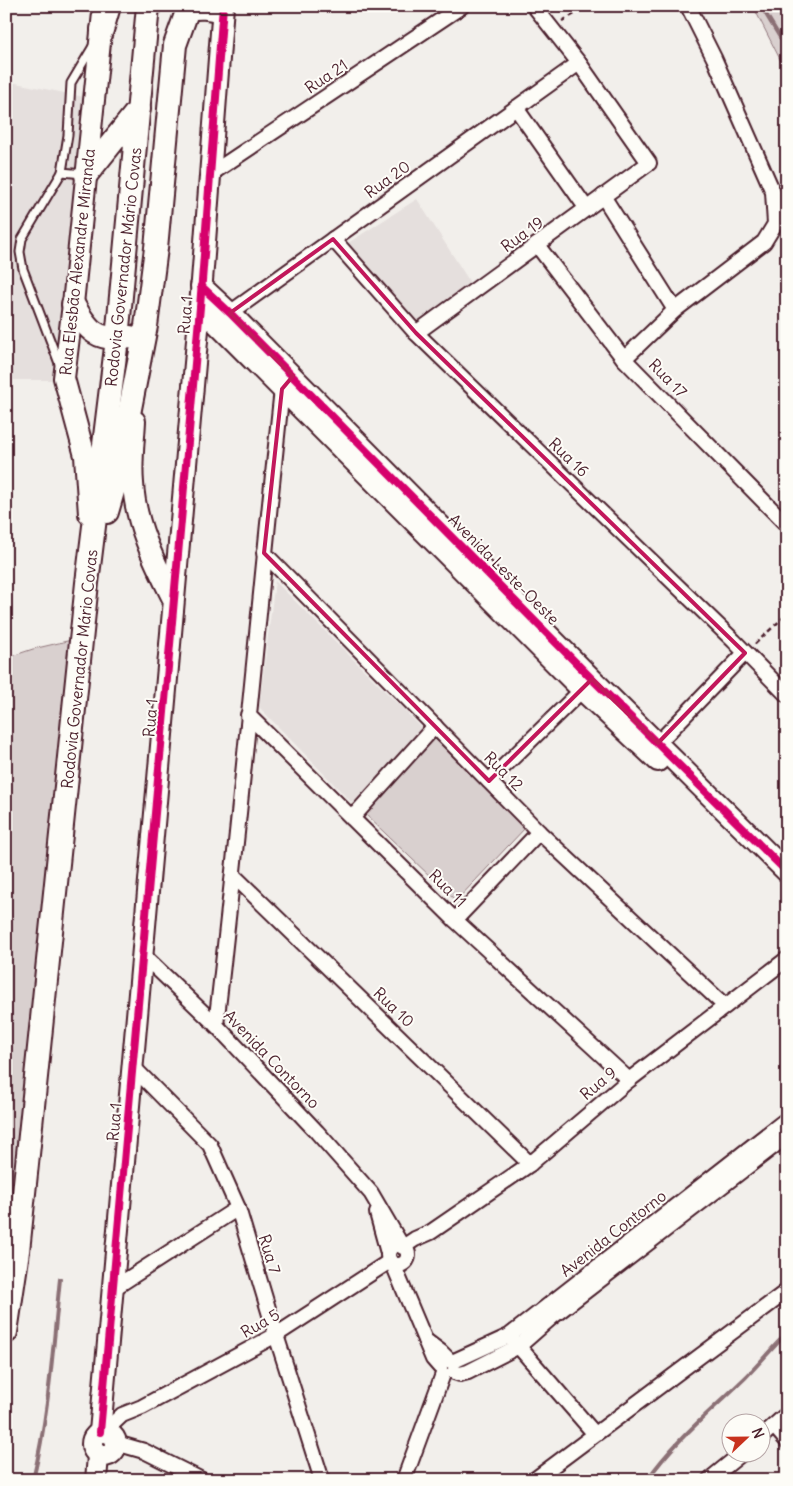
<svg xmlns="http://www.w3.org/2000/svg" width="793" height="1486" font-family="Delius,sans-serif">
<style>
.built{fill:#e5dfdd}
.green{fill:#d9d0cf;stroke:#92787d}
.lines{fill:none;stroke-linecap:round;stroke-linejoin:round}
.stream{stroke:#8b6f75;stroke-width:4}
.lane-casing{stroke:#4a1f2b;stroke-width:11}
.street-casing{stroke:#4a1f2b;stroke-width:18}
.secondary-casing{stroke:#4a1f2b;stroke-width:24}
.primary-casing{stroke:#4a1f2b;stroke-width:26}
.path{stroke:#4a1f2b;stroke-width:2.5;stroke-dasharray:5 4;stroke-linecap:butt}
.lane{stroke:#fdfcf7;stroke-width:7}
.street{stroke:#fdfcf7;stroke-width:14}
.secondary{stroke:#fdfcf7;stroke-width:20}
.primary{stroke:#fdfcf7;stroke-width:22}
.cycleway-casing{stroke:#fdfcf7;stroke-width:11}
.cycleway{stroke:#d6006c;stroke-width:8}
.marked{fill:none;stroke:#c2185b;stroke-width:4;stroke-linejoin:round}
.labels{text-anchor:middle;stroke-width:4;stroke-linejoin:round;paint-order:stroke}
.street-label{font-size:16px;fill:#4a1f2b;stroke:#fdfcf7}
</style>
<rect width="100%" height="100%" fill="#f2efeb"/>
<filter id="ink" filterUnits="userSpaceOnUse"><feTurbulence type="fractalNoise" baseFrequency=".02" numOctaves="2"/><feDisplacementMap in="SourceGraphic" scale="10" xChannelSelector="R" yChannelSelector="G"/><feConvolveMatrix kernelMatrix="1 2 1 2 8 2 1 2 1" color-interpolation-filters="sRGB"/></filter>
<g filter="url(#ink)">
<g class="built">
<path d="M6,81L84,97L55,380H6Z"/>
<path d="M417,199L473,287L415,327L345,245Z"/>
<path d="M275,581L426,732L357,808L259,707Z"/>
</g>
<g class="green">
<path d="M753,6H787V73Z"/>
<path d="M80,638L6,1303V658L33,649Z"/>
<path d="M435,739L526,827L456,901L364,813Z"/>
</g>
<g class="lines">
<g class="stream">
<path d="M761,6L787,49"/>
<path d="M33,1480C49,1414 53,1346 60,1279"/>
<path d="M647,1480C674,1441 711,1411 745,1378C759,1364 772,1348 787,1333"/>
</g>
<g class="lane-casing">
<g id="lane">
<path d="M83,174L62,172L68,135L71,83L93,46"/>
<path d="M60,366L23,269L20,252L22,239L62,172"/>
</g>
</g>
<g class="street-casing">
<g id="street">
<path d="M516,108L587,209"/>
<path d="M209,175L462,6"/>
<path d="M603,196L675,310"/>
<path d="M333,239L416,333L734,641L787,695"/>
<path d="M537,245L624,359L787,525"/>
<path d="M223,318L579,63"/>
<path d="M416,333L649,163L579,63L534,6"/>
<path d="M624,359L675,310L764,242L775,224L773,192L714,58L688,6"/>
<path d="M264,553L539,832L725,1006"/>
<path d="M248,715L455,920L629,1080"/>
<path d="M658,743L745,653"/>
<path d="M489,781L587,685"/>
<path d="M352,818L435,726"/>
<path d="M234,876L530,1164"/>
<path d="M455,920L539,832"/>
<path d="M143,955L216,1025L317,1132L371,1193L402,1246"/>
<path d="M216,1025C241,814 259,601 282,389L285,386"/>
<path d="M133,1067L210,1145L238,1208L276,1335L322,1480"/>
<path d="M377,1213L388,1253"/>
<circle cx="398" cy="1255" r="10"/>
<path d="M403,1247L415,1239L431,1232L530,1164L629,1080L787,959"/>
<path d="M393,1264L433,1359L440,1367"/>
<path d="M114,1288L238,1208"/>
<path d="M425,1340L441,1352L449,1360"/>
<path d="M513,1340L594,1433"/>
<path d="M452,1362L509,1336L787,1119"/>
<path d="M454,1372L460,1374L468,1372L519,1346L552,1317L787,1136"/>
<path d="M774,1426L787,1441"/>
<path d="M105,1431L122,1415L142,1407L276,1335L390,1261"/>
<path d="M760,1438L787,1414"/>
<path d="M116,1443L144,1451L202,1480"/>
<path d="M404,1480L443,1374"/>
<path d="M534,1480L787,1291"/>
<path d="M709,1480L741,1454"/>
</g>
</g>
<g class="secondary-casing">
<g id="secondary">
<path d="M187,10C200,8 209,8 222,13"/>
<path d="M201,286L230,313L592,679L787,872"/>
<path d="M200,307L582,690L658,761"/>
<path d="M135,421C134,441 131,463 133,483C135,524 155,563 173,599"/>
<path d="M89,514L85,456L64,378L73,304L103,13"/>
<circle cx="104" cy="1444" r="12"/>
<path d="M100,1432L200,307L223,6"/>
<path d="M96,1480L98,1456"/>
</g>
</g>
<g class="primary-casing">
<g id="primary">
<path d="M102,30L109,6"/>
<path d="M86,175L139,109"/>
<path d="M73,304C88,331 97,342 130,337"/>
<path d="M107,512L116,481L146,326L156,248L175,45L189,6"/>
<path d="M6,1332L18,1251L87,583L117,339L148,6"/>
</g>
</g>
<g class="path">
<path d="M562,21L589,6"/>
<path d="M755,644L787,614"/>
</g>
<use href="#lane" class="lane"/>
<use href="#street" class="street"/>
<use href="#secondary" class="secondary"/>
<use href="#primary" class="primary"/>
<g class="cycleway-casing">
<g id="cycleway">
<path d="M201,286L230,313L592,679L787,872"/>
<path d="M100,1432L200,307L223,6"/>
</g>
</g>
<use href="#cycleway" class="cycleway"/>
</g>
</g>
<path class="marked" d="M333,239L416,333L745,653L658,743L592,679L489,781L264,553L282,389L293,376L230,313Z"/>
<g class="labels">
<g class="street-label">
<text transform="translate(326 76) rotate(-34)" y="6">Rua 21</text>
<text transform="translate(387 179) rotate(-36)" y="6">Rua 20</text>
<text transform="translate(522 234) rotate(-36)" y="6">Rua 19</text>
<text transform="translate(77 262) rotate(-84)" y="6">Rua Elesbão Alexandre Miranda</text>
<text transform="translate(123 267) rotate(-84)" y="6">Rodovia Governador Mário Covas</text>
<text transform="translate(185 315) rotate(-85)" y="6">Rua 1</text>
<text transform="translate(668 378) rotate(46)" y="6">Rua 17</text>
<text transform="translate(569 457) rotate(44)" y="6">Rua 16</text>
<text transform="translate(504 569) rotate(45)" y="6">Avenida Leste-Oeste</text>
<text transform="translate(79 669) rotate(-84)" y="6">Rodovia Governador Mário Covas</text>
<text transform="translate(150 718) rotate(-85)" y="6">Rua 1</text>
<text transform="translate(504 771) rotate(45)" y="6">Rua 12</text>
<text transform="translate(448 888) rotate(45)" y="6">Rua 11</text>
<text transform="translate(394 1007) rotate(44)" y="6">Rua 10</text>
<text transform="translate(272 1059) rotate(46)" y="6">Avenida Contorno</text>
<text transform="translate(598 1083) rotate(-40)" y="6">Rua 9</text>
<text transform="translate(114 1122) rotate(-85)" y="6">Rua 1</text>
<text transform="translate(613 1233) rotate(-38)" y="6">Avenida Contorno</text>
<text transform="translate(270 1254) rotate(73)" y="6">Rua 7</text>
<text transform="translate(260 1323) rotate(-30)" y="6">Rua 5</text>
</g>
</g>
<rect width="793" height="1486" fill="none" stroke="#fdfcf7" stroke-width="25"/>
<rect x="12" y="12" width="768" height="1461" fill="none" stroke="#4a1f2b" stroke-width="2" filter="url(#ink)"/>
<g transform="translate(746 1438) rotate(68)"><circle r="24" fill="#fdfcf7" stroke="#b5a4a5"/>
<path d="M0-4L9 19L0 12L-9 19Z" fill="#c8321e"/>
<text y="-8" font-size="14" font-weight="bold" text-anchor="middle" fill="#4a1f2b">N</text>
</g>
</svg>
